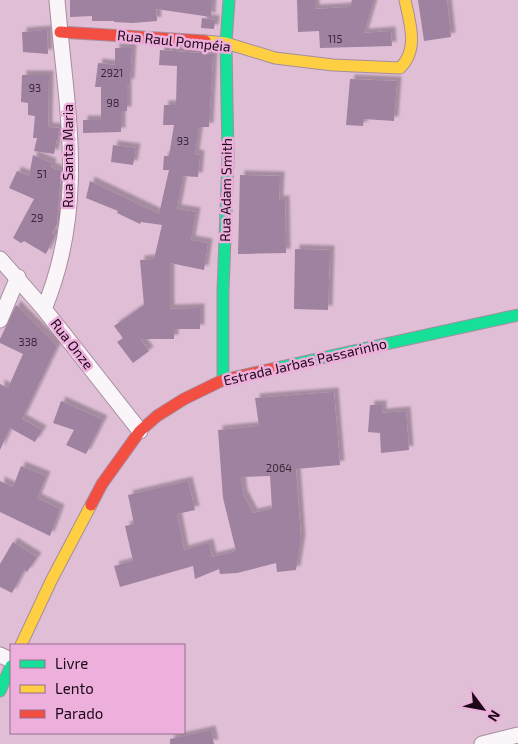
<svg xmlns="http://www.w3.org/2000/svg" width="518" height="744" font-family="'Exo 2',sans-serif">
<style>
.building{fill:#9f81a0;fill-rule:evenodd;filter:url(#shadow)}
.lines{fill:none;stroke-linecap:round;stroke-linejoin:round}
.street-casing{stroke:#a68d9f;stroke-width:17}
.fast-casing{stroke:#a68d9f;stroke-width:13}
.slow-casing{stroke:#a68d9f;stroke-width:13}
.jam-casing{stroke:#a68d9f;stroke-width:13}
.street{stroke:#faf5f9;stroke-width:15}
.fast{stroke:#16e098;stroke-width:11}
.slow{stroke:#ffcf43;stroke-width:11}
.jam{stroke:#f24e42;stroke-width:11}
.labels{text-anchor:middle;stroke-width:5;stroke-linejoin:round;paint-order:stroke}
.number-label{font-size:11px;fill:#3d2639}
.street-label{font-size:14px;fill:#1c0717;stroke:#edb0dc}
</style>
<defs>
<filter id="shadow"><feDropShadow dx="4.5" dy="-4.5" stdDeviation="1" flood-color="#0004"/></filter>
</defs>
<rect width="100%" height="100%" fill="#dfbed6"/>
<g class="building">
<path d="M70,0H212L211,17L156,9L157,21L133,23L114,22V21H92V16L70,17Z"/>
<path d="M297,0H315V9L350,7L352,0H374L364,33L391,31L392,46L320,48L319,31L298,32Z"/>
<path d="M418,0H447L451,37L424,41Z"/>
<path d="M202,18L215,20L214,29L201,28Z"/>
<path d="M47,30L48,54L23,52L22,32Z"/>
<path d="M115,48H132L130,83H127V111H121V132L83,133V120H101V87H95L98,63L115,65Z"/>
<path d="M160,50L213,54L209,127H199L195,154L200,155L198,177L183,176L177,209L196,212L191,240L208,243L204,270L170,263V309L200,308V329H174V339H140L149,351L133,363L117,342L123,338L114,326L144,305L140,260L154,259L162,225L141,222L140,224L117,213L118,211L86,198L90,181L159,214L169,170H163L164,156H169L174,125H163L164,105H176L177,66L159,65Z"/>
<path d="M22,75H49L48,127L59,128L58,139H57L54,154L34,151L37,138H33L35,116L28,115V103L21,102Z"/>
<path d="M350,79L397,81L394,121L364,119L363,126L346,125Z"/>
<path d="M113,145L136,148L133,165L111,162Z"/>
<path d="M33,155L52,163L51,167L61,171L57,224L52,233L55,235L46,254L24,241L21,243L13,238L34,199L9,188L17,171L29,176Z"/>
<path d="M240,175L280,176L279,200H285L286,253L238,254Z"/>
<path d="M295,249L330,250L328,310L294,309Z"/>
<path d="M16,305L57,346L22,419L42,430L35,442L10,428L0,450V384L8,388L23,354L0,343V339Z"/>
<path d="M334,392L340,465L296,469L301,539L296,570L277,572L276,563L237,573L220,574L219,569L195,579L193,566L120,587L114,566L133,561L125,526L134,524L128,495L188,481L195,510L177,514L184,550L209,543L212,557L236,551L223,498L218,430L259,426L255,398ZM270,476L272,509L253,513L243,494L241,477Z"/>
<path d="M61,401L103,420L86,454L66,445L74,430L53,423Z"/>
<path d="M370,405H382V413L406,411L409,450L381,453L380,433L368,432Z"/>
<path d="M21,466L46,476L37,498L60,509L50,536L0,512V481L13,487Z"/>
<path d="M13,542L37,557L27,572L24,570L12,593L0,587V564Z"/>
<path d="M211,730L214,744H170V739Z"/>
</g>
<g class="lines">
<g class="street-casing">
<g id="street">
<path d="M0,259L44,309L140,431"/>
<path d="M44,309C88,203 66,109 57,0"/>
<path d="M0,320L18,277"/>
<path d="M0,655L11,660"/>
<path d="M482,744L518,735"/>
</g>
</g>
<g class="fast-casing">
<g id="fast">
<path d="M276,368L518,315"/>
<path d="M223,380V291L228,158L226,43L229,0"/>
<path d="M0,691L11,666"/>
</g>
</g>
<g class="slow-casing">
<g id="slow">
<path d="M205,41L226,43L275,58L333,65L400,68C419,50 410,23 405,0"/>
<path d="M21,645L51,581L91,505"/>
</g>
</g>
<g class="jam-casing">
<g id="jam">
<path d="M60,32L205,41"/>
<path d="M91,505L102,484L140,431L157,416L184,399L223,380L276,368"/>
</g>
</g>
<use href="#street" class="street"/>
<use href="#fast" class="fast"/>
<use href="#slow" class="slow"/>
<use href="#jam" class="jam"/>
</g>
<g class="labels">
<g class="number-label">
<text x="335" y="43">115</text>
<text x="112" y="77">2921</text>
<text x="35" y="92">93</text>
<text x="113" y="107">98</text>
<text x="183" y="145">93</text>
<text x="42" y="178">51</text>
<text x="37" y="222">29</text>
<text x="28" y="346">338</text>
<text x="279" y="472">2064</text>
</g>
<g class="street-label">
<text transform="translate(174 41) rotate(6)" y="5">Rua Raul Pompéia</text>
<text transform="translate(68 156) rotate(-90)" y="5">Rua Santa Maria</text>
<text transform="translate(226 190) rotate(-89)" y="5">Rua Adam Smith</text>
<text transform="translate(72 344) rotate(52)" y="5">Rua Onze</text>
<text transform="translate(305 362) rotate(-13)" y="5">Estrada Jarbas Passarinho</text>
</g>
</g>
<rect x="10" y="644" width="175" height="90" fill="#edb0dc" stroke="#996c8d"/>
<rect x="20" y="660" width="25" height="8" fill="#16e098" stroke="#996c8d"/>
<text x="55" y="669" font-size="15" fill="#1c0717">Livre</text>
<rect x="20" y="685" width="25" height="8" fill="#ffcf43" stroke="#996c8d"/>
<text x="55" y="694" font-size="15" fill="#1c0717">Lento</text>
<rect x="20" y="710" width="25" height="8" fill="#f24e42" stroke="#996c8d"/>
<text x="55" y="719" font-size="15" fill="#1c0717">Parado</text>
<g transform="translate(483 709) rotate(122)" stroke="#edb0dc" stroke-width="4" paint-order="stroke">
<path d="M0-4L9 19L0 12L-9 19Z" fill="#1c0717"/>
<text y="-8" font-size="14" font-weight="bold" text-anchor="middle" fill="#1c0717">N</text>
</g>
</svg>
